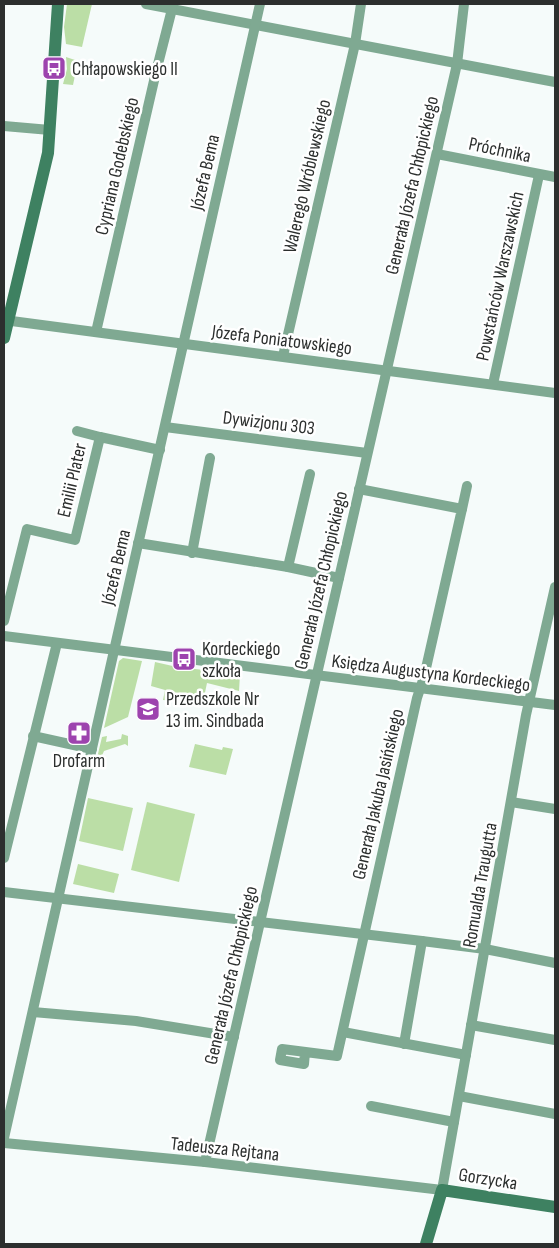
<svg xmlns="http://www.w3.org/2000/svg" width="559" height="1248" font-family="'Sofia Sans Condensed',sans-serif">
<style>
.green{fill:#bbdea6}
.lines{fill:none;stroke-linecap:round;stroke-linejoin:round}
.street{stroke:#7fa992;stroke-width:10}
.secondary{stroke:#3e8161;stroke-width:12}
.labels{text-anchor:middle;stroke-width:5;stroke-linejoin:round;paint-order:stroke}
.poi-label{font-size:19px;fill:#2c2f2e;stroke:#fff;text-anchor:start}
.street-label{font-size:19px;fill:#2c2f2e;stroke:#fff}
</style>
<rect width="100%" height="100%" fill="#f5fbfa"/>
<g class="green">
<path d="M67,4H92L82,47L66,44L64,27Z"/>
<path d="M66,57L78,61L73,85L63,84L67,69Z"/>
<path d="M123,658L142,661L128,717L104,728L119,661Z"/>
<path d="M155,662L177,667L240,674L239,691L207,683L203,702L178,697L177,703C172,701 170,701 163,700L165,690L151,686Z"/>
<path d="M122,734L128,736V746L125,744L104,751L101,758H97L102,737L107,736L106,742L121,739Z"/>
<path d="M195,744L222,750L223,747L233,749L226,775L189,767Z"/>
<path d="M88,798L133,808L123,851L79,841Z"/>
<path d="M147,802L195,814L179,882L131,870Z"/>
<path d="M78,864L119,874L114,893L73,884Z"/>
</g>
<g class="lines">
<g class="street">
<path d="M146,4L555,82"/>
<path d="M4,126L50,130"/>
<path d="M437,154L555,177"/>
<path d="M4,320L555,393"/>
<path d="M96,332L156,72L172,9"/>
<path d="M283,356L355,44L361,4"/>
<path d="M493,384L539,175"/>
<path d="M165,427L367,453"/>
<path d="M77,431L100,437"/>
<path d="M462,509L467,486"/>
<path d="M138,543L288,567L339,578"/>
<path d="M192,553L210,458"/>
<path d="M288,567L310,474"/>
<path d="M4,621L27,529L75,540L100,437L160,450"/>
<path d="M4,636L555,705"/>
<path d="M33,736L92,749"/>
<path d="M511,802L555,809"/>
<path d="M4,858L57,643"/>
<path d="M4,892L422,941L485,949L555,963"/>
<path d="M33,1012L136,1021L234,1037"/>
<path d="M471,1025L555,1040"/>
<path d="M343,1032L466,1055"/>
<path d="M404,1044L422,941"/>
<path d="M305,1052L304,1064L280,1060L282,1049L337,1056L417,698L424,677L462,509L359,489"/>
<path d="M459,1096L555,1114"/>
<path d="M371,1106L454,1122"/>
<path d="M4,1138L260,4"/>
<path d="M4,1143L205,1162L442,1190L526,715L555,587"/>
<path d="M205,1162L457,64L464,4"/>
</g>
<g class="secondary">
<path d="M4,338L48,153L58,4"/>
<path d="M426,1244L442,1190L555,1207"/>
</g>
</g>
<defs>
<g id="bus-square" transform="scale(1.25)"><rect x="-9" y="-9" width="18" height="18" rx="4" fill="#9d43ae" stroke="#fff"/><path d="M-5-6H5V4H4V6H2V4H-2V6H-4V4H-5ZM-3.5-4V0h7V-4ZM-3.5 1.2v1.5H-2V1.2ZM2 1.2v1.5H3.5V1.2Z" fill="#fff"/></g>
<g id="school-square" transform="scale(1.25)"><rect x="-9" y="-9" width="18" height="18" rx="4" fill="#9d43ae" stroke="#fff"/><path d="M0-5L7-2L0 1L-7-2ZM-4 1L0 2.5L4 1V4Q0 6-4 4Z" fill="#fff"/></g>
<g id="pharmacy-square" transform="scale(1.25)"><rect x="-9" y="-9" width="18" height="18" rx="4" fill="#9d43ae" stroke="#fff"/><path d="M-2-6h4v4h4v4h-4v4h-4v-4h-4v-4h4Z" fill="#fff"/></g>
</defs>
<g fill-rule="evenodd">
<use href="#bus-square" x="54" y="68"/>
<use href="#bus-square" x="184" y="659"/>
<use href="#school-square" x="148" y="709"/>
<use href="#pharmacy-square" x="79" y="733"/>
</g>
<g class="labels">
<g class="poi-label">
<text x="72" y="75">Chłapowskiego II</text>
<text x="202" y="655">Kordeckiego<tspan x="202" dy="22">szkoła</tspan></text>
<text x="166" y="705">Przedszkole Nr<tspan x="166" dy="22">13 im. Sindbada</tspan></text>
<text x="79" y="767" text-anchor="middle">Drofarm</text>
</g>
<g class="street-label">
<text transform="translate(500 149) rotate(12)" y="7">Próchnika</text>
<text transform="translate(116 166) rotate(-77)" y="7">Cypriana Godebskiego</text>
<text transform="translate(204 172) rotate(-77)" y="7">Józefa Bema</text>
<text transform="translate(306 176) rotate(-77)" y="7">Walerego Wróblewskiego</text>
<text transform="translate(411 185) rotate(-77)" y="7">Generała Józefa Chłopickiego</text>
<text transform="translate(499 276) rotate(-78)" y="7">Powstańców Warszawskich</text>
<text transform="translate(282 339) rotate(7)" y="7">Józefa Poniatowskiego</text>
<text transform="translate(269 422) rotate(7)" y="7">Dywizjonu 303</text>
<text transform="translate(71 480) rotate(-77)" y="7">Emilii Plater</text>
<text transform="translate(115 567) rotate(-77)" y="7">Józefa Bema</text>
<text transform="translate(320 580) rotate(-77)" y="7">Generała Józefa Chłopickiego</text>
<text transform="translate(431 672) rotate(7)" y="7">Księdza Augustyna Kordeckiego</text>
<text transform="translate(377 794) rotate(-77)" y="7">Generała Jakuba Jasińskiego</text>
<text transform="translate(479 885) rotate(-80)" y="7">Romualda Traugutta</text>
<text transform="translate(230 975) rotate(-77)" y="7">Generała Józefa Chłopickiego</text>
<text transform="translate(225 1148) rotate(6)" y="7">Tadeusza Rejtana</text>
<text transform="translate(488 1178) rotate(9)" y="7">Gorzycka</text>
</g>
</g>
<rect width="559" height="1248" fill="none" stroke="#2c2f2e" stroke-width="10"/>
</svg>
